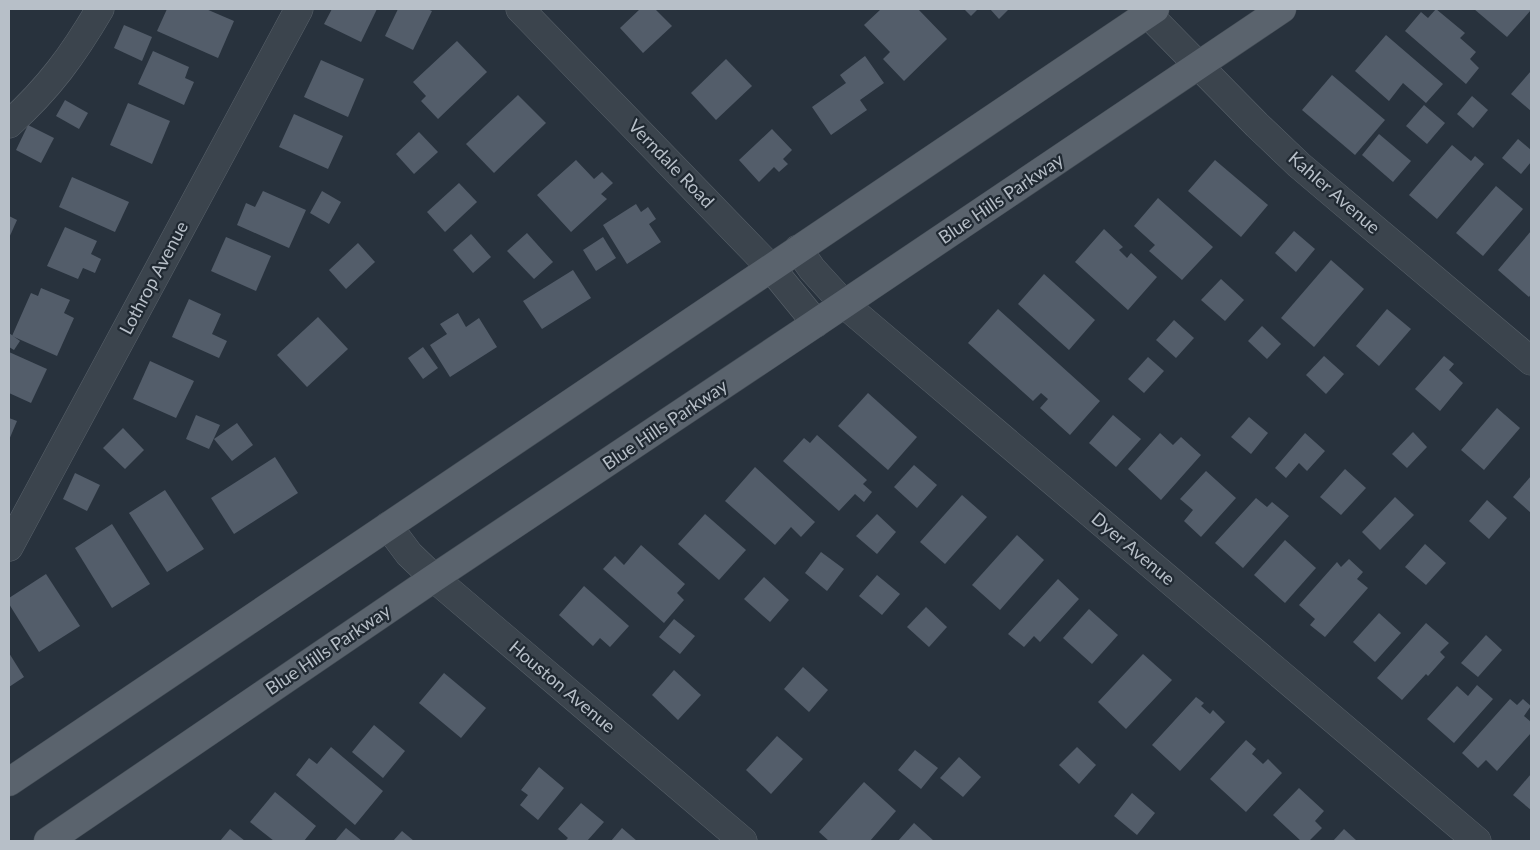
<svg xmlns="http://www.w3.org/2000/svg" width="1540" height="850" font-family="Lato,sans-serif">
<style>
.building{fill:#535d6a}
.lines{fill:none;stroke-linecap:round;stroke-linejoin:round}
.minor-casing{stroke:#59626b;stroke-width:29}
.major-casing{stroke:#444d56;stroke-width:29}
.minor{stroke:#3b444d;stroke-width:28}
.major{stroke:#5a636d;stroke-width:28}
.labels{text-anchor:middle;stroke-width:4.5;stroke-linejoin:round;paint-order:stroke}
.street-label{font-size:18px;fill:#b7bfc8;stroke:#202932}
</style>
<rect width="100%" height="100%" fill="#28323d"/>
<g class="building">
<path d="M167,9H206L234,21L218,58L157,31Z"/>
<path d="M332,9H377L361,42L324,24Z"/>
<path d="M398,9H427L432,11L413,50L385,36Z"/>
<path d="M640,9H655L672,26L643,53L620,28Z"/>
<path d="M881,9H918L947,39L904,81L883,59L890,52L864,25Z"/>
<path d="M964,9H978L971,16Z"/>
<path d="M990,9H1009L999,19Z"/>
<path d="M1436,9L1465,33L1460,38L1476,52L1470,59L1479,68L1466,84L1405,31L1421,12L1428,18Z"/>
<path d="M1474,9H1531V10L1507,37Z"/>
<path d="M124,25L152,37L142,61L114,48Z"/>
<path d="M1386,35L1443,84L1426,103L1403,83L1389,101L1355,71Z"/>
<path d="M457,41L487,72L438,119L421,101L426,96L413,82Z"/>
<path d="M153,51L189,67L185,78L194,82L184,105L138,84Z"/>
<path d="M865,56L884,83L860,100L867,110L831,135L812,107L846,83L840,75Z"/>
<path d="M726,59L752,86L716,120L691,93Z"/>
<path d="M321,60L364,79L348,117L304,97Z"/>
<path d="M1531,71V111L1511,94Z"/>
<path d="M1332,75L1385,120L1355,155L1302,110Z"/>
<path d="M518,95L546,123L494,173L466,144Z"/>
<path d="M1472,96L1488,110L1473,128L1457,114Z"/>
<path d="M65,100L88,113L79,129L56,116Z"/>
<path d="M128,103L170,121L152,164L110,145Z"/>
<path d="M1424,105L1445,123L1427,144L1406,126Z"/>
<path d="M294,114L343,136L328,169L279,147Z"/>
<path d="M28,125L54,138L41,163L16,150Z"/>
<path d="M772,129L792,150L783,159L788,164L779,172L774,167L759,182L739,160Z"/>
<path d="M419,132L438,152L414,174L396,154Z"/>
<path d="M1379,134L1411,161L1393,182L1362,155Z"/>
<path d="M1518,139L1531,150V162L1521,174L1502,158Z"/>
<path d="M1452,145L1471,161L1475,156L1484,164L1437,219L1409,195Z"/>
<path d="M576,160L594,179L602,172L613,183L601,194L607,199L571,232L537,195Z"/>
<path d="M1215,160L1268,205L1241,237L1188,191Z"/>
<path d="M72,177L129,202L115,232L59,207Z"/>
<path d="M459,183L477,202L445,232L427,212Z"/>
<path d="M1496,186L1523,209L1483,256L1456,233Z"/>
<path d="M263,191L306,210L289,248L237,225L246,203L255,207Z"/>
<path d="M322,191L341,202L329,224L310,213Z"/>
<path d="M1158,198L1213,247L1182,280L1149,251L1155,245L1134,226Z"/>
<path d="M636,204L641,212L648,207L656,219L649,224L661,242L627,264L603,225Z"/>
<path d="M9,216L17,220L9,238Z"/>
<path d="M65,227L97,241L91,254L101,259L95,273L83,268L78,279L47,266Z"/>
<path d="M1104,229L1123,247L1119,250L1127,258L1131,253L1157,277L1128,310L1075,262Z"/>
<path d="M1294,231L1315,249L1296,272L1275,253Z"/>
<path d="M1531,231V294L1529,297L1498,270Z"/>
<path d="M527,233L553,262L534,279L507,251Z"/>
<path d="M471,234L491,257L473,273L453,250Z"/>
<path d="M226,237L271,256L256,291L211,271Z"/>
<path d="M603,237L616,258L596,271L583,250Z"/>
<path d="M358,243L375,262L346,289L329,270Z"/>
<path d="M1331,260L1364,289L1314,347L1281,318Z"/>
<path d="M573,270L591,298L542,329L523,301Z"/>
<path d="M1044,274L1095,320L1069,350L1018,304Z"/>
<path d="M1221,279L1244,300L1225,321L1201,300Z"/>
<path d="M41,288L70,300L64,313L74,318L57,356L12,336L31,293L38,296Z"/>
<path d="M189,299L221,314L212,334L227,341L219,358L172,337Z"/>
<path d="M998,309L1100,401L1070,435L1040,408L1048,399L1041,393L1033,401L968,343Z"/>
<path d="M1387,309L1411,329L1379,366L1356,346Z"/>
<path d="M458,313L466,327L479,318L497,347L450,377L430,345L447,334L440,324Z"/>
<path d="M318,317L348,349L307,387L277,355Z"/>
<path d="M1174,320L1194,338L1176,358L1156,340Z"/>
<path d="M1262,326L1281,344L1267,359L1248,341Z"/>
<path d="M9,333L20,341L14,350L9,347Z"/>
<path d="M423,347L438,368L423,379L408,358Z"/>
<path d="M9,352L47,369L31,403L9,393Z"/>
<path d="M1324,356L1344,374L1326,394L1306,375Z"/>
<path d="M1444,356L1454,364L1449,370L1463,383L1440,411L1415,389Z"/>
<path d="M1148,357L1164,371L1144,393L1128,379Z"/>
<path d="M150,361L194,381L176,418L133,399Z"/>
<path d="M868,393L917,437L888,470L838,426Z"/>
<path d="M1497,408L1520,428L1484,470L1461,450Z"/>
<path d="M196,415L220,425L209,449L186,439Z"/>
<path d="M1113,415L1141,439L1116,467L1089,443Z"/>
<path d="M1249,417L1268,433L1251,454L1231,437Z"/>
<path d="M9,418L17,421L9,440Z"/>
<path d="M237,423L253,445L232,461L214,439Z"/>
<path d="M123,428L144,450L125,469L103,448Z"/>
<path d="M1413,432L1427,447L1407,468L1392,454Z"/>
<path d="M1160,433L1173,445L1181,437L1201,455L1161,500L1128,469Z"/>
<path d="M1305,433L1325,451L1307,471L1299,463L1286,478L1275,468Z"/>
<path d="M817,435L867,480L863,484L872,492L864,502L855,494L839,511L783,461L804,438L810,443Z"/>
<path d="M275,457L298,493L234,534L211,498Z"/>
<path d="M914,465L937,485L917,508L894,487Z"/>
<path d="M755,467L815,522L801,537L791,527L775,545L725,501Z"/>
<path d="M1345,469L1366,488L1341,515L1320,497Z"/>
<path d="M1206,471L1236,498L1201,537L1184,521L1193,510L1180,499Z"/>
<path d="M75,473L100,485L87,511L63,499Z"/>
<path d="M1531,476V513L1513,497Z"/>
<path d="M165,490L204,549L167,572L129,513Z"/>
<path d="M962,495L987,517L945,564L920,542Z"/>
<path d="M1395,497L1414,515L1380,550L1362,532Z"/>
<path d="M1256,498L1267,507L1272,502L1289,516L1243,568L1215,543Z"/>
<path d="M1487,500L1507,518L1489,539L1469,521Z"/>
<path d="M705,514L746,550L719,580L678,544Z"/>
<path d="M877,514L896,532L877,554L856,536Z"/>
<path d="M112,524L150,584L112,608L75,548Z"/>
<path d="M1017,535L1044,560L1000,610L972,585Z"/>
<path d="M1285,540L1316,568L1285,603L1254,575Z"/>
<path d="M1425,544L1446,563L1426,585L1405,567Z"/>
<path d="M641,545L685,584L677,593L684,600L664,623L603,569L615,556L624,565Z"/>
<path d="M821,552L844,569L827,591L805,573Z"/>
<path d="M1349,559L1363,572L1357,579L1368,588L1325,637L1310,625L1315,619L1299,605L1337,562L1341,567Z"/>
<path d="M46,574L80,626L39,652L9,604V598Z"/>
<path d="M877,575L900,594L882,615L859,596Z"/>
<path d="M764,577L789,600L770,622L744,599Z"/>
<path d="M1058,579L1079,599L1040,642L1034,636L1024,647L1008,634Z"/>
<path d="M584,586L629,626L610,647L600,638L593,646L559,615Z"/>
<path d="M926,607L947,627L929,647L907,627Z"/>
<path d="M1089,609L1118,635L1092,664L1063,638Z"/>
<path d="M1379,613L1401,633L1375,662L1353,642Z"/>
<path d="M674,619L695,636L680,654L659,637Z"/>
<path d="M1426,623L1449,643L1440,652L1445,657L1428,676L1426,674L1402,700L1377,678Z"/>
<path d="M1486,635L1502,650L1478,677L1461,663Z"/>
<path d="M9,653L24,677L9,687Z"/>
<path d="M1143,654L1172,680L1126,729L1098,702Z"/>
<path d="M803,667L828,690L809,712L784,689Z"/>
<path d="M674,670L701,695L678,720L652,695Z"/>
<path d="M444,673L486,708L461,738L419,703Z"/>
<path d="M1477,685L1493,699L1454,743L1427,719L1457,686L1468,696Z"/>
<path d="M1196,697L1204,703L1201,706L1210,714L1213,710L1225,722L1180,771L1152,745Z"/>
<path d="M1510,699L1517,705L1523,699L1531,706L1524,716L1531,722V733L1497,771L1486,760L1478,768L1462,753Z"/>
<path d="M374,725L405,751L383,778L352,752Z"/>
<path d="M777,736L803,759L771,794L746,770Z"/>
<path d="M1246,740L1256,749L1252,754L1263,764L1268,759L1282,773L1246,812L1210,779Z"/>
<path d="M331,747L383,791L355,825L296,775L309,758L317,764Z"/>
<path d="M1077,747L1096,765L1079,784L1059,765Z"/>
<path d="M915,750L938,768L921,789L898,770Z"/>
<path d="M959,757L981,777L963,797L940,778Z"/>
<path d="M539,767L564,788L538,820L520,805L528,795L521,790Z"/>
<path d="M1531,774V810L1513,795Z"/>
<path d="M864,782L896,811L870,841H829L819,832Z"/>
<path d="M1299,788L1324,811L1315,821L1322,828L1309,841H1301L1273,815Z"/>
<path d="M275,792L316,826L304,841H274L250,822Z"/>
<path d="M1132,793L1155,813L1137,835L1114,816Z"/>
<path d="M581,803L604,822L587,841H565L568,838L558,829Z"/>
<path d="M914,823L934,841H898Z"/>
<path d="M346,828L362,841H335Z"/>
<path d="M622,828L637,841H611Z"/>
<path d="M230,829L245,841H220Z"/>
<path d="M1344,829L1357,841H1333Z"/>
<path d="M402,831L414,841H393Z"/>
</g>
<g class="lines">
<g class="minor-casing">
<g id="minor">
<path d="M520,9L771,268L816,323"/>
<path d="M1143,9L1257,125L1299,165L1531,361"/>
<path d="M9,124C49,88 73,55 100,9"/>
<path d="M798,249L812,269L844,304L1477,841"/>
<path d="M388,526L409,554L434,578L743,841"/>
<path d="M9,547L299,9"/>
</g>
</g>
<g class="major-casing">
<g id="major">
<path d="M9,782L1155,9"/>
<path d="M48,841L434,578L816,323L1282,9"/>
</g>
</g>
<use href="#minor" class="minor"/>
<use href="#major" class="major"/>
</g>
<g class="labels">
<g class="street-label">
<text transform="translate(671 164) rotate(46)" y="6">Verndale Road</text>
<text transform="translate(1334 193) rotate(41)" y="6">Kahler Avenue</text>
<text transform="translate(1001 199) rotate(-34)" y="6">Blue Hills Parkway</text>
<text transform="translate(154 278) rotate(-62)" y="6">Lothrop Avenue</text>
<text transform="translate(665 425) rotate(-34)" y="6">Blue Hills Parkway</text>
<text transform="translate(1133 549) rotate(40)" y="6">Dyer Avenue</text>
<text transform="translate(328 650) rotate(-34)" y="6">Blue Hills Parkway</text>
<text transform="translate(562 687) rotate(40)" y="6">Houston Avenue</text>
</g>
</g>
<rect width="1540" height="850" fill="none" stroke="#b7bfc8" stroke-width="20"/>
</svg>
